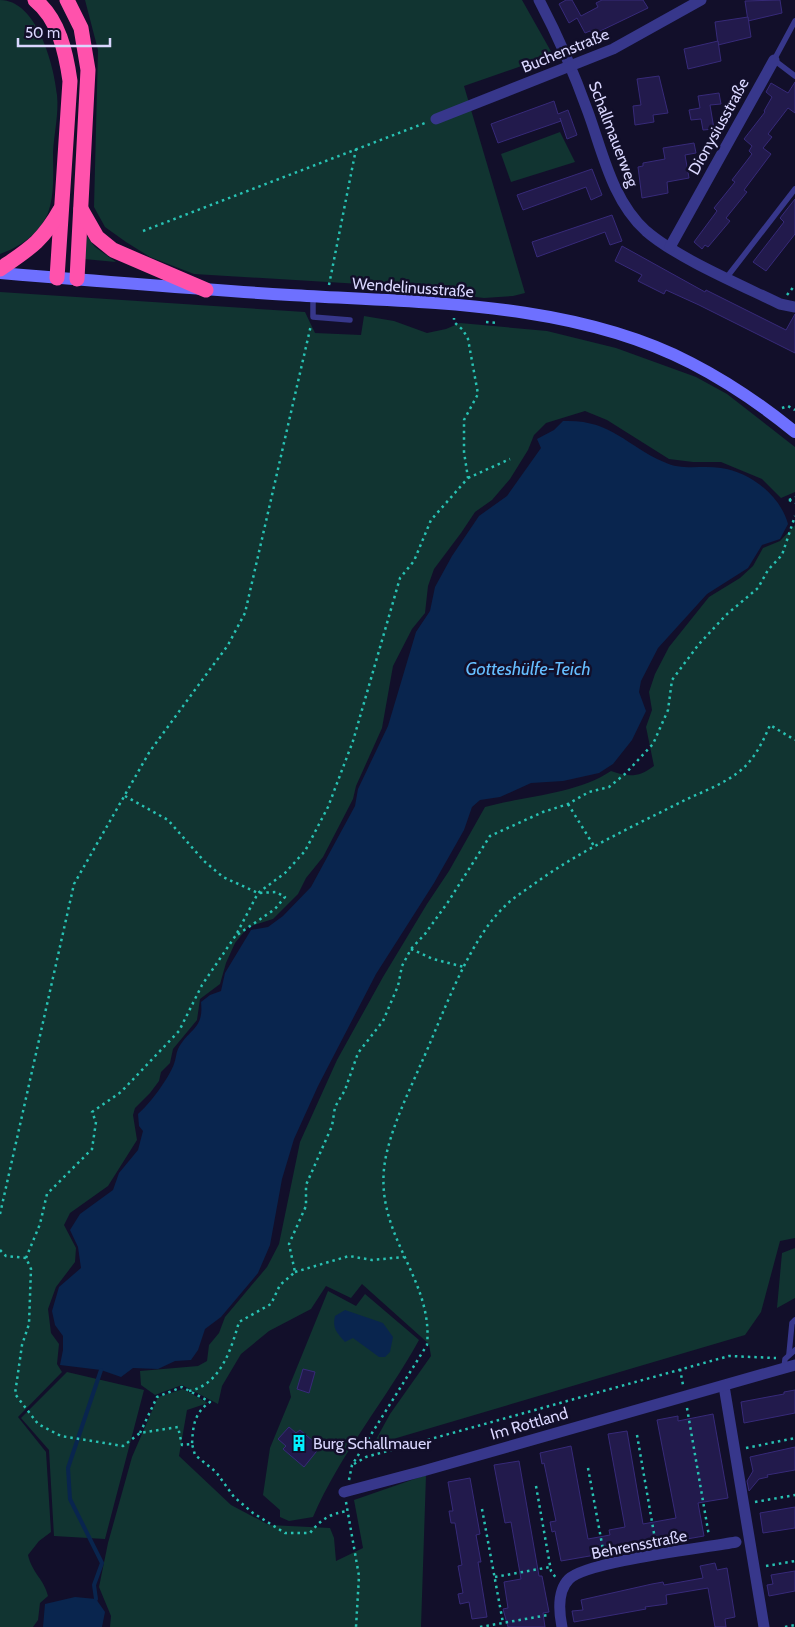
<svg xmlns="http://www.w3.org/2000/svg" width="795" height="1627" font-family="Cabin,sans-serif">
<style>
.green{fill:#113431}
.water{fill:#09254e}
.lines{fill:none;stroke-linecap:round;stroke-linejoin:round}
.stream{stroke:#09254e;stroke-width:4}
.building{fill:#221a4c;stroke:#372a79}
.path{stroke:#28c2b3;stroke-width:2.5;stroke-dasharray:2.5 4;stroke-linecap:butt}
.lane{stroke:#37378b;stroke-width:5.5}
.street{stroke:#37378b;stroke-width:11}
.secondary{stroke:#6e70ff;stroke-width:12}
.highway{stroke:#ff52ac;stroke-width:15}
.labels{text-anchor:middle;stroke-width:5;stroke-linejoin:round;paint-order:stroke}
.street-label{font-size:16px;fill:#dad7ff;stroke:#120f2a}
.poi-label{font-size:16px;fill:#dad7ff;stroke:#120f2a;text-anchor:start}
.water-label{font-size:18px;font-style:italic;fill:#65beff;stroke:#120f2a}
</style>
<rect width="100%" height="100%" fill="#120f2a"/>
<g class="green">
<path d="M0,0C37,0 54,65 57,95C59,113 54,134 53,152C53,173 55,193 48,213C39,234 20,247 0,254Z"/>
<path d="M85,0H522L553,55L464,86L525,293L513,296L484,298L377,285L194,274L150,257L126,242L105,227L94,207L98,50Z"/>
<path d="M560,132L575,162L511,182L501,154Z"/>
<path d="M86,235L95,247L116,262L84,259Z"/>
<path d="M0,292L305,312L315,333L361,335L364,316L394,321L427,333L446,329L460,323L547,331L616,348L696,377L727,394L795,447V492L781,498L762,479L721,462H693L669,459L607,420L585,411L546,423L534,435L528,450L510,479L492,500L475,512L461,533L434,569L428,586L425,613L412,629L393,666L382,728L356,786L353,799L323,857L306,878L298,894L273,919L248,927L235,943L226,963L220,984L200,999L197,1020L173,1049L170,1063L161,1072L159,1081L150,1093L135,1108L133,1115L137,1140L108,1186L70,1213L64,1225L76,1248L75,1262L56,1287L48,1309L51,1333L59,1344L57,1364L62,1372L18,1417L46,1452L51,1532L39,1541L28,1555C32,1573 44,1579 48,1596L40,1603L38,1620L33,1627H0Z"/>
<path d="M795,525V1238L780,1241L761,1312L745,1335L373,1445L390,1414L431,1356L429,1344L362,1284L351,1298L326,1286L311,1309L269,1331L241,1354L222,1386L218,1404L182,1385L155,1395L141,1385L140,1371L198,1366L207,1361L209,1345L219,1333L225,1317L267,1267L279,1244L300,1142L337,1060L383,977L427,904L449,871L485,807C525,796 577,794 611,771C628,777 638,778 654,766L646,727L652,710L649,692L655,674L669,647L709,597L740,578L753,566L763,548L780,541Z"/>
<path d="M795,1248V1298L777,1308L782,1253Z"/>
<path d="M328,1291L356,1306L365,1294L419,1340C386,1400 340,1454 313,1517L289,1521L280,1517V1510L263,1495L270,1448L291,1397L289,1387Z"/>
<path d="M67,1372L144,1390L105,1539L54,1536L49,1450L21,1418Z"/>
<path d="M183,1389L208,1403L187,1410L179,1456L231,1505L269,1525L330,1528L334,1538L336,1561L363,1548L354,1500L426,1475L421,1627H110L111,1616L99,1587L108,1543L132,1457L158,1397Z"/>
</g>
<g class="water">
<path d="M563,421C611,419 625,445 664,462C682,471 701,465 721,468C750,472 780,495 788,524L780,539L762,545L748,568L707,594L658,648L641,681L639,692L646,711L632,740L613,764L599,773L563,781L531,783L500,797L480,800L472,807L464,830L434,883L376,974L318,1086L294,1139L282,1179L270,1245L258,1273L221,1317L205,1329L198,1350L191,1360L175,1361L158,1369L133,1368L121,1377L101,1370L60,1365L63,1350V1336L55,1325L52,1311L59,1287L81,1268L78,1247L70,1230L80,1214L113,1190L119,1173L138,1150L143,1131L139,1126L138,1114C149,1105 169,1078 174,1064C176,1059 176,1053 178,1049C189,1028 204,1030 201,1002L210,995L221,991L225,973L251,930L268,927L283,916L311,887L355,806L358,789L388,726L416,632L430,611L435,587L452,556L479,516L507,496L541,448L537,439L554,430Z"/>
<path d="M345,1310L383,1323L393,1337L390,1352L385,1357H379L353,1338L345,1342C337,1333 332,1328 335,1316Z"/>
<path d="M75,1597L96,1599L105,1612L102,1627H43L45,1604Z"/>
</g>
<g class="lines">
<path class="stream" d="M96,1599L94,1585L102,1563L70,1499L68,1468L101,1370"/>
</g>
<g class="building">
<path d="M566,0H572L581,16L598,7L596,3L602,0H643L648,8L592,35L590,31L585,33L577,18L569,23L559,4Z"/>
<path d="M780,0L782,13L748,21L745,1Z"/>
<path d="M748,17L751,37L718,45L715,22Z"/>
<path d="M718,41L721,61L688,69L684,49Z"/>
<path d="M659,76L668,113L653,115L654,122L635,125L633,106L641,105L637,79Z"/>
<path d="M795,82V113L788,108L768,134L772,137L763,148L771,154L744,190L747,192L726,218L730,221L708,247L705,245L702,249L694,242L717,211L714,208L735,182L732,180L752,154L749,151L752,146L744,139L765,112L764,111L772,97L766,92L771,83L788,93Z"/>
<path d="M719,93L721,104L710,105L714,129L703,130L701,119L691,120L689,110L700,108L698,96Z"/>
<path d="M554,101L558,114L568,110L577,135L567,139L560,118L561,121L498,143L491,124Z"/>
<path d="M694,143L696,153L685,155L689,178L667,182L668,193L642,198L638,167L643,166V163L665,159L663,148Z"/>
<path d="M592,169L602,195L591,200L586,187L523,210L517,195Z"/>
<path d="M795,199V234L766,271L753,262L784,222L780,218Z"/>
<path d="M612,215L622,241L610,245L605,232L537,257L532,242Z"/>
<path d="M622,246L705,292L706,290L786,330L795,314V353L699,305L666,290L664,294L638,281L642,275L615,261Z"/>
<path d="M303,1369L315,1372L309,1393L297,1389Z"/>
<path d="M795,1390V1413L744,1423L741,1402L784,1394V1392Z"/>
<path d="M713,1414L728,1498L698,1503L704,1536L561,1561L555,1531L552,1532L550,1522L556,1521L544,1463L542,1464L540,1453L571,1446L588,1539L610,1535L609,1530L625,1527L608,1434L627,1431L643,1524L676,1518L657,1420L678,1416V1421Z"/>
<path d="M289,1427L296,1433L300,1430L320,1447L304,1467L283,1449L286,1446L278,1439Z"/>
<path d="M795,1447V1470L767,1475L768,1477L759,1479L749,1491L747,1481L753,1471L750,1457Z"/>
<path d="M519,1461L539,1576H542L549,1612L543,1613L545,1627H508L503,1609L508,1608L504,1582L521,1579L511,1522L505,1523L494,1465Z"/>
<path d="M470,1478L480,1534L476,1535L481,1562H478L487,1617L472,1619L469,1602L460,1604L458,1594L463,1593L458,1566L462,1565L455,1523H451L449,1511H453L448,1482Z"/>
<path d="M795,1507V1528L763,1533L760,1513Z"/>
<path d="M715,1563L717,1570L727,1568L735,1617L725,1619L726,1627H715L708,1588L666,1595L667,1604L645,1607L646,1609L574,1622L572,1611L583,1610L581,1600L652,1584L663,1582L664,1585L703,1578L700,1566Z"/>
<path d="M795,1571V1591L769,1596L767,1585L773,1584L771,1575Z"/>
</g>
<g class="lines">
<g class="path">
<path d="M143,231L425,123"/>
<path d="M329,285L356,149"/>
<path d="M787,295L795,285"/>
<path d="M486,322L498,323"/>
<path d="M782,408L788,406L795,410"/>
<path d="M468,478L510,459"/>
<path d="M789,500L795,497"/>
<path d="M789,500L795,503"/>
<path d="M125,796L168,820L204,861L223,877L258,893L276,892L285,897L275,909L237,935"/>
<path d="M568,804L594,846"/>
<path d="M411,949L433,959L464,967"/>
<path d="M0,1214L74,884L150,751L228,645L245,613L311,325"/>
<path d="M0,1250L6,1256L26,1258L31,1269L29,1324L22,1345L15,1394L38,1424L61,1436L123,1446L140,1433L178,1427L182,1445L192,1444L195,1455L216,1472L234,1497L253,1513L285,1533H310C321,1519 330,1514 347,1511"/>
<path d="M26,1258L40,1224L47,1194L92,1149L96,1122L92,1112L121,1092L179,1031L202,985L236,935L258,893L285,873L305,851L328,807L353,741L400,578L414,561L431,520L468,478L464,452V420L478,394L468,339L463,330L454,322V318"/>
<path d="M295,1272L349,1256L372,1260L404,1257"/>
<path d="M680,1369L683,1385"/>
<path d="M189,1391C220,1385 231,1350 239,1322L271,1304L280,1285L295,1272L289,1244L306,1206V1185L332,1126L335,1107L345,1090L358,1053L383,1021L398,986L402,966L411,949L425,934L448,902L490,836L543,812L568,804L589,792L609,787L625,774L653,744L668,710L672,680L699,644L726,615L758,588L768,570L782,555L795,516"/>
<path d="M687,1408L709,1536"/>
<path d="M140,1433L157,1397L182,1387L210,1402C194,1413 193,1426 192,1444"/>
<path d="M637,1435L656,1545"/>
<path d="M746,1448L795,1438"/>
<path d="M354,1464L366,1457L729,1356L776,1358"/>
<path d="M588,1468L604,1555"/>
<path d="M349,1480L352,1465L427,1345C434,1276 370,1233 386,1156C393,1124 407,1096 420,1066C442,1018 467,942 505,906C513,898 524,891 534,884C581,850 634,826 685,800C702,792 721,785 736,774C753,762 762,744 770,725L795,740"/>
<path d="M536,1486L551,1571L556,1578"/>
<path d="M346,1502L359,1576L356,1627"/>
<path d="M755,1502L795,1495"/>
<path d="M482,1509L503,1623"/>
<path d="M766,1566L795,1561"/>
<path d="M495,1577L550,1567"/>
<path d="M480,1627L548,1615"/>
<path d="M785,1627L795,1625"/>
</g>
<g class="lane">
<path d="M795,21L774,60L795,76"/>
<path d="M727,277L795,189"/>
<path d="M313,296V317L350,320"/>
<path d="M789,1354L792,1323L795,1320"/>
<path d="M784,1368L785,1359L795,1350"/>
</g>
<g class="street">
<path d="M539,0C558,36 574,73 588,112C603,153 612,200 646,231C677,258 741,285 780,304L795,307"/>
<path d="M436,119L613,49L701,0"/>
<path d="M670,247L774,60"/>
<path d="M724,1386L764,1627"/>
<path d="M344,1492L423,1471L795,1365"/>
<path d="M562,1627C559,1612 557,1591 569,1579C587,1561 705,1548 736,1542"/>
</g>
<path class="secondary" d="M0,273C96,281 193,289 290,295C421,303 572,301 691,363C728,382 763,406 795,432"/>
<g class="highway">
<path d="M35,0C59,19 66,53 70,81L57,278"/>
<path d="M67,0L81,28L88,70L77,279"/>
<path d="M81,209L97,237L113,250L206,290"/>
<path d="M0,269C29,249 42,242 60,210"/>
</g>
</g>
<defs>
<g id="building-bare" transform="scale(1.35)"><path d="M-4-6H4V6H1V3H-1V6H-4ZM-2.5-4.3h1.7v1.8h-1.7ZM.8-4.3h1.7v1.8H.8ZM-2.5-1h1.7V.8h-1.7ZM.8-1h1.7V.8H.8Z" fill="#03efff" stroke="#120f2a" stroke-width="2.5" paint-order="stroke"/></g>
</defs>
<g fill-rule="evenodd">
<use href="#building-bare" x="299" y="1443"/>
</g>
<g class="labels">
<g class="street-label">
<text transform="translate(565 50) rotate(-22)" y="6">Buchenstraße</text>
<text transform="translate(718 126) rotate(-61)" y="6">Dionysiusstraße</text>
<text transform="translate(614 134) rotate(69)" y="6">Schallmauerweg</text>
<text transform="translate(413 287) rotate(4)" y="6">Wendelinusstraße</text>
<text transform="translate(529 1423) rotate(-16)" y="6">Im Rottland</text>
<text transform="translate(639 1544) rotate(-11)" y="6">Behrensstraße</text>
</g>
<g class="poi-label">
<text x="313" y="1449">Burg Schallmauer</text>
</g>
<g class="water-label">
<text x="528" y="675">Gotteshülfe-Teich</text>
</g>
</g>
<path d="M18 38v8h92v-8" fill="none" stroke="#dad7ff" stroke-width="2.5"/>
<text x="25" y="38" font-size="15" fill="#dad7ff" stroke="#120f2a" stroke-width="4" paint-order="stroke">50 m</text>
</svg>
